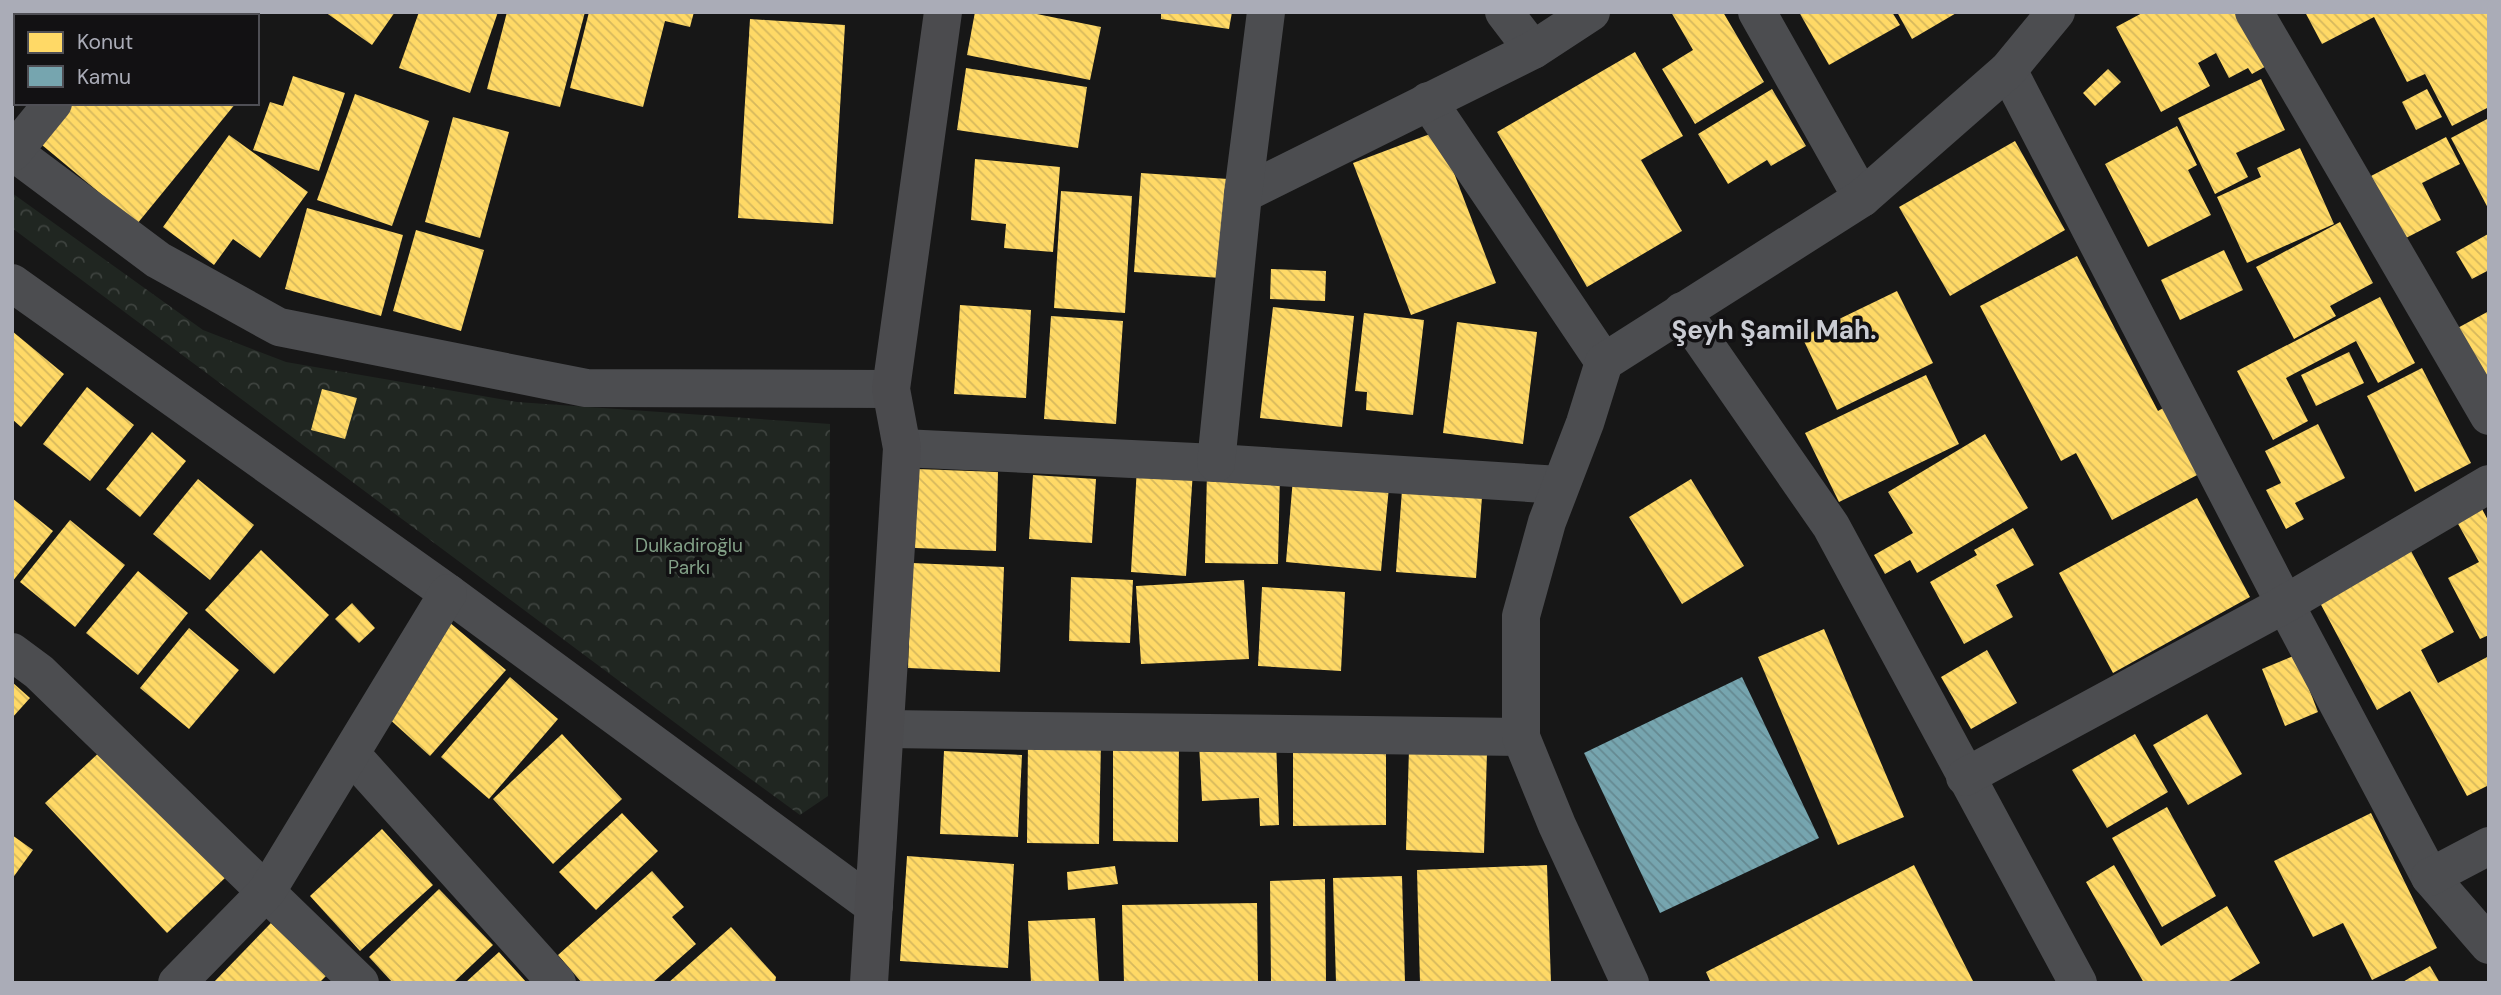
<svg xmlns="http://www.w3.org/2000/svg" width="2501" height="995" font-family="'DM Sans',sans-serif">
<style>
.park{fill:url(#park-crowns)}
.homes{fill:url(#homes-back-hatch)}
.public{fill:url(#public-back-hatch)}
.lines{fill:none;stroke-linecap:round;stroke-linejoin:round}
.street{stroke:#4c4d50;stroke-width:38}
.secondary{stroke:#4b4b4e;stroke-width:38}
.labels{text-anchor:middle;stroke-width:7;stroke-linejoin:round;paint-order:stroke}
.park-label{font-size:19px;fill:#82a087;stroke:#121113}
.district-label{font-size:26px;font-weight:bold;fill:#caccd3;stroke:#121113}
</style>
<defs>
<pattern id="park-crowns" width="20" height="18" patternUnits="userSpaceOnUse" patternTransform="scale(1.75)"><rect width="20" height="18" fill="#202621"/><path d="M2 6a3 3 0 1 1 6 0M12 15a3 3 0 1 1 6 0" fill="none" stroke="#3e433f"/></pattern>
<pattern id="homes-back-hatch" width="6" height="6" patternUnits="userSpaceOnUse" patternTransform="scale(1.75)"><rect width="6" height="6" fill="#ffd966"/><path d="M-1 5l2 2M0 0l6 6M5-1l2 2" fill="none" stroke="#d6b85d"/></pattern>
<pattern id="public-back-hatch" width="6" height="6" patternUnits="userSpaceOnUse" patternTransform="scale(1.75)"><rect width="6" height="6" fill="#76a5af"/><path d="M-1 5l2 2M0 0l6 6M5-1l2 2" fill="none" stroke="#658991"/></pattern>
</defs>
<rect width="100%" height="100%" fill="#171717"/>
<path class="park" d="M12,193L203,330L286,362L517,402L830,424L828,796L800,815L737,769L12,228Z"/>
<g class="homes">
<path d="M12,12H60L57,16H16V61L12,58Z"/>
<path d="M325,12H395L372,45Z"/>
<path d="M419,12H498L470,93L399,68Z"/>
<path d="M507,12H585L560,107L487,89Z"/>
<path d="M589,12H694L690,27L665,21L643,107L570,88Z"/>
<path d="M975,12H1027L1101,27L1090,80L967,55Z"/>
<path d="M1161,12H1232L1229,29L1161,19Z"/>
<path d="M1671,12H1723L1764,82L1695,124L1662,69L1693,50Z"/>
<path d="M1799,12H1892L1900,25L1829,65Z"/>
<path d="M1897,12H1958L1912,39Z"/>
<path d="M2144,12H2241L2270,64L2252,74L2248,68L2229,78L2216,53L2198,63L2210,86L2161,112L2116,27Z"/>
<path d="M2305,12H2489V107L2452,126L2425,74L2407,82L2374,17L2322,44Z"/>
<path d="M750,19L845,25L833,224L738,218Z"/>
<path d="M1635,52L1683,136L1641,160L1682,231L1587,287L1497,132Z"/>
<path d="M966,68L1087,87L1078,148L957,130Z"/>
<path d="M2108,69L2121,82L2095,106L2083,93Z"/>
<path d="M293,76L345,93L319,171L253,150L270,102L283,106Z"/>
<path d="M2261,79L2285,130L2236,153L2248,177L2215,194L2178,118Z"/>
<path d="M1772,89L1806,146L1771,166L1767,160L1728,184L1698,134Z"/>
<path d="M2427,89L2442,117L2416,130L2402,102Z"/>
<path d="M355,94L429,121L392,226L317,200Z"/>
<path d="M66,103H236L137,224L36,140Z"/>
<path d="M453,117L509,132L480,238L425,222Z"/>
<path d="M2489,118V210L2451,138Z"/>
<path d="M2177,126L2197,165L2188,170L2211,215L2148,247L2105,164Z"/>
<path d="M1438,131L1496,283L1411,315L1353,163Z"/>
<path d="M229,135L308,192L260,258L233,239L214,265L163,227Z"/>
<path d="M2446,137L2460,164L2422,183L2441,220L2404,239L2371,176Z"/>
<path d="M2015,141L2065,230L1950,296L1899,207Z"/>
<path d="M2300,148L2334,224L2247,263L2217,197L2261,177L2257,168Z"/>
<path d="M975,159L1060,167L1053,252L1004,248L1006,224L971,220Z"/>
<path d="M1141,173L1228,179L1221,278L1134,272Z"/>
<path d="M1061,191L1132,196L1125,313L1054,308Z"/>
<path d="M307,208L403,235L381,316L285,289Z"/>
<path d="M2340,222L2373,283L2330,306L2336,316L2294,339L2256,267Z"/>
<path d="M416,230L484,250L461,331L393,311Z"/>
<path d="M2488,234L2489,270L2472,279L2456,252Z"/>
<path d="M2224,250L2243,290L2180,320L2161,280Z"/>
<path d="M2077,256L2158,411L2165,407L2199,474L2112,520L2076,453L2061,461L1980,306Z"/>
<path d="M1271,269L1326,271L1325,301L1270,299Z"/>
<path d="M1897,291L1933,363L1837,410L1802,337Z"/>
<path d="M2380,297L2415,363L2378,383L2356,341L2286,378L2308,421L2273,440L2237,371Z"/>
<path d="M960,305L1031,310L1026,398L954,394Z"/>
<path d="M1273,307L1354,316L1342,427L1260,418Z"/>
<path d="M2489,311V399L2452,331Z"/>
<path d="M1364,313L1424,320L1413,415L1366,410L1367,392L1355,391Z"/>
<path d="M1051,316L1123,321L1116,424L1044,419Z"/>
<path d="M1457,322L1537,332L1523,444L1443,433Z"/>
<path d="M12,331L64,374L21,427L12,419Z"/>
<path d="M2349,352L2364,383L2316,406L2301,375Z"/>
<path d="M2422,368L2471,463L2415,492L2367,396Z"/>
<path d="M1926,375L1959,444L1839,502L1805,433Z"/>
<path d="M87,387L134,425L90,481L43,444Z"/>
<path d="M322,389L357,398L345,439L311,430Z"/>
<path d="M2318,424L2345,478L2295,503L2304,519L2286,529L2266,490L2281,483L2265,451Z"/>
<path d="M152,432L186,461L140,517L106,489Z"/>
<path d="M1985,434L2028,508L1917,573L1910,560L1885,574L1874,555L1913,533L1888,492Z"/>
<path d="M1137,467L1193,471L1186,576L1131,572Z"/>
<path d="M917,469L998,472L996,551L915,548Z"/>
<path d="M1207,471L1280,474L1278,564L1205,563Z"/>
<path d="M1033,475L1096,479L1092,543L1029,539Z"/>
<path d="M1293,478L1389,487L1381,571L1286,562Z"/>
<path d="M198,479L254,525L210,580L153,534Z"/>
<path d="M1691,479L1744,566L1682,604L1629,517Z"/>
<path d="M1402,490L1482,497L1476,578L1396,572Z"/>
<path d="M12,498L53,531L12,582Z"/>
<path d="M2197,498L2250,597L2113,673L2059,573Z"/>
<path d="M2482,509L2489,522V635L2480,639L2448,578L2479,562L2457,522Z"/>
<path d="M70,520L125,565L75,627L20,582Z"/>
<path d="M2013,528L2034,565L1996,585L2013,617L1964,644L1930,582L1977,555L1974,550Z"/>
<path d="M261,550L329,615L274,674L205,610Z"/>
<path d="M2411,551L2454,632L2421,650L2438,683L2489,656V785L2467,796L2410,691L2377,710L2319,601Z"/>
<path d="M912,563L1004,567L1000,672L908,668Z"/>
<path d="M138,571L188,613L138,675L86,633Z"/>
<path d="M1071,577L1133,580L1130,643L1069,641Z"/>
<path d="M1244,580L1249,659L1141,664L1136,586Z"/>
<path d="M1262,587L1345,592L1341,671L1258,666Z"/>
<path d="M352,603L375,628L359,643L335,619Z"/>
<path d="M449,622L506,670L430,756L386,716Z"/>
<path d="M189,628L239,670L189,729L140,688Z"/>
<path d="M1824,629L1904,817L1838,845L1758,657Z"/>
<path d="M1987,650L2017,703L1971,729L1941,677Z"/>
<path d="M2296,655L2318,712L2285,726L2262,669Z"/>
<path d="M510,677L558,719L489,799L441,757Z"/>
<path d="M12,682L30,698L12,718Z"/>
<path d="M2207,714L2242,774L2188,805L2153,745Z"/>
<path d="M562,734L622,799L553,864L493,799Z"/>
<path d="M2135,734L2168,792L2107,828L2072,770Z"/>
<path d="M1028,740L1101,741L1099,844L1027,843Z"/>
<path d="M1276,740L1279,825L1260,826L1259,798L1202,801L1199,743Z"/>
<path d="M1113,742L1179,743L1178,842L1113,841Z"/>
<path d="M104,748L226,877L167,933L45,803Z"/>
<path d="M1409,749L1487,752L1484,853L1406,850Z"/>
<path d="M944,751L1022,755L1018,837L940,834Z"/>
<path d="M1293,753H1386V825L1293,826Z"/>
<path d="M2167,807L2216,896L2162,927L2112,838Z"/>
<path d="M622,813L658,851L596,910L559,872Z"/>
<path d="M2371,813L2437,948L2372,980L2343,923L2313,937L2274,861Z"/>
<path d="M382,829L433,885L360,951L310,896Z"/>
<path d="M12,835L33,850L12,879Z"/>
<path d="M907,856L1014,864L1008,968L900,961Z"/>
<path d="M1547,865L1551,983H1420L1417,870Z"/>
<path d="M1914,865L1974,983H1711L1706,972Z"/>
<path d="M2114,865L2161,946L2227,906L2260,963L2226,983H2144L2086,882Z"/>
<path d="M1115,866L1118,884L1068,890L1067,872Z"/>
<path d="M652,871L684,907L672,917L696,944L652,983H582L558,955Z"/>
<path d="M1402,876L1405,983H1336L1333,878Z"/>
<path d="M1325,879L1326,983H1271L1270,881Z"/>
<path d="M439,889L493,945L453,983H393L369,957Z"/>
<path d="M1257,903L1258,983H1124L1122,905Z"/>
<path d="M1095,918L1099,983H1031L1028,921Z"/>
<path d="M271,923L326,976L319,983H213Z"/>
<path d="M731,927L776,977L775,983H668Z"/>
<path d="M499,952L527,983H465Z"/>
<path d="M2430,966L2440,983H2401Z"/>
</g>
<path class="public" d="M1742,677L1819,838L1660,913L1584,753Z"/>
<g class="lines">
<g class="street">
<path d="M1504,12L1533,50"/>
<path d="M1757,12L1862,198"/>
<path d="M2254,12L2489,416"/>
<path d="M125,16L128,12"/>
<path d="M2008,70L2285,604L2430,877L2489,945"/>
<path d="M1428,101L1604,362"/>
<path d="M12,151L158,260L279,327L586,388L891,389"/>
<path d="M13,152L53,103"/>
<path d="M1243,194L1533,50L1591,12"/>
<path d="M12,283L448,593L874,906"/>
<path d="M1682,311L1831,526L2078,983"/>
<path d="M902,448L1216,463L1560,485"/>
<path d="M1216,463L1243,194L1266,12"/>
<path d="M12,652L39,672L360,983"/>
<path d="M886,729L1521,737"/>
<path d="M351,754L557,983"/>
<path d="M1965,777L2285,604L2489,484"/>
<path d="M2430,877L2489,846"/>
<path d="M177,983L267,891L448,593"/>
<path d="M1630,983L1557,825L1521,737V616L1547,522L1585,423L1604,362L1862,198L2008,70L2056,12"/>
</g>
<path class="secondary" d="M869,983L902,448L891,389L943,12"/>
</g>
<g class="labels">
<g class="park-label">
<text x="689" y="552">Dulkadiroğlu<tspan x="689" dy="22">Parkı</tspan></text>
</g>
<g class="district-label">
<text x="1774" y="339">Şeyh Şamil Mah.</text>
</g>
</g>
<rect width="2501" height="995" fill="none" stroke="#aaacb7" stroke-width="28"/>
<rect x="14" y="14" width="245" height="91" fill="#121113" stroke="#4f4f55" stroke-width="2"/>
<rect x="28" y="32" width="35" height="21" fill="#ffd966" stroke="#4f4f55" stroke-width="2"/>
<text x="77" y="49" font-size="21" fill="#aaacb7">Konut</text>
<rect x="28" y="66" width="35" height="21" fill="#76a5af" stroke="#4f4f55" stroke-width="2"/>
<text x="77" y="84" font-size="21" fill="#aaacb7">Kamu</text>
</svg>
